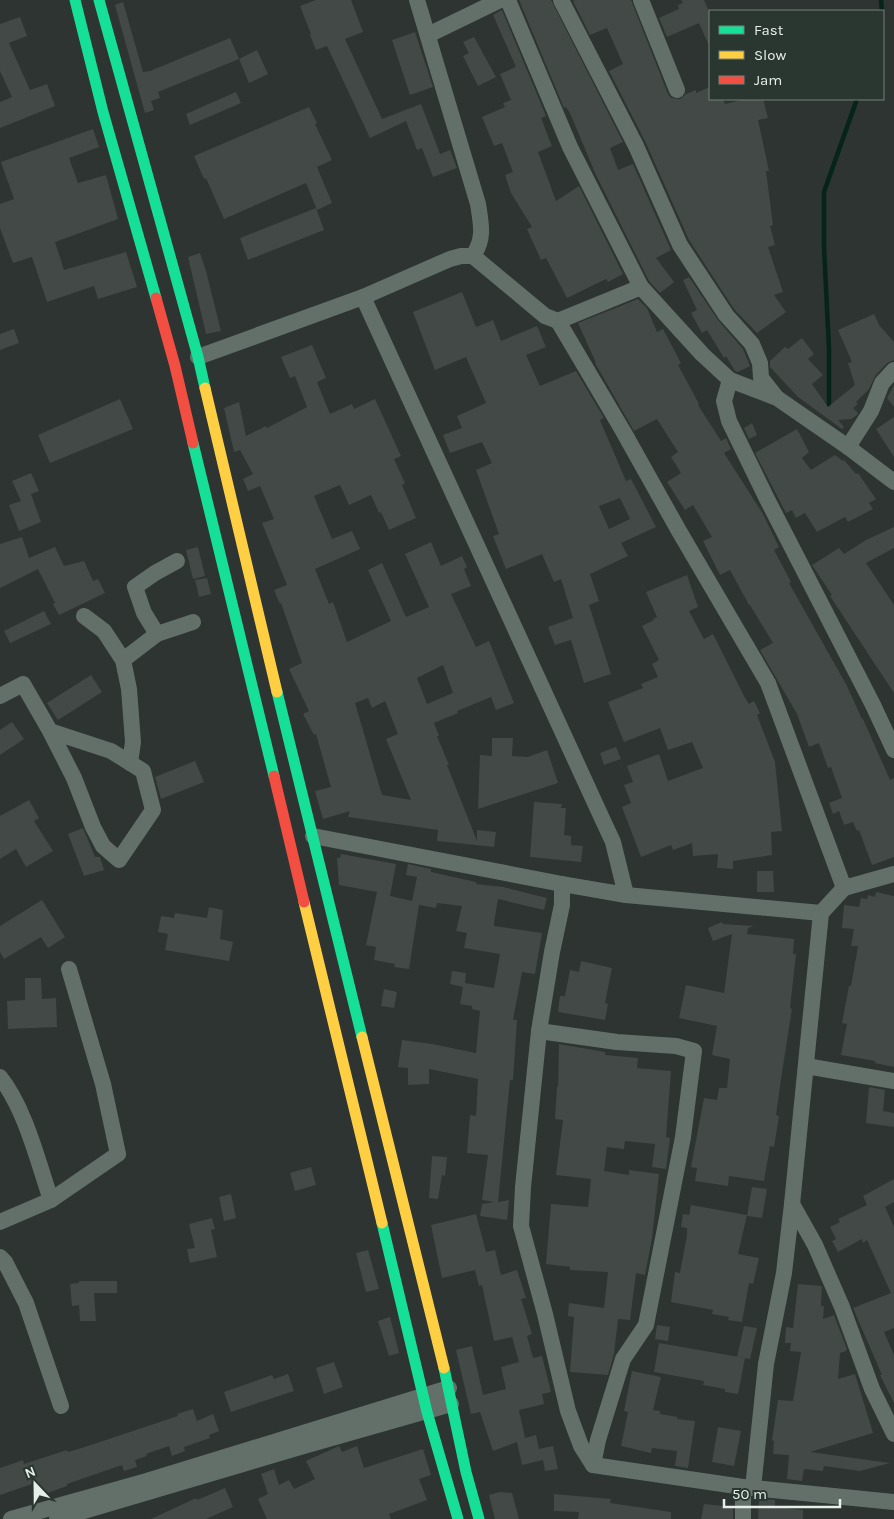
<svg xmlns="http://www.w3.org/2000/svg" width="894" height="1519" font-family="Karla,sans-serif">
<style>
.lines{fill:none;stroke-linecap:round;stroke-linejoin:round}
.stream{stroke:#062419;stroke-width:4.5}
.building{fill:#434946;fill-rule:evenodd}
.street{stroke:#63706a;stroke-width:16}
.fast{stroke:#16e098;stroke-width:11}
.slow{stroke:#ffcf43;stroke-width:11}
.jam{stroke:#f24e42;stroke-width:11}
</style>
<rect width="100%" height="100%" fill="#2d3431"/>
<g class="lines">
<g class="stream">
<path d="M881,0L882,11"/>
<path d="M829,411V349L824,247V192L857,99"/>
</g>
</g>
<g class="building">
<path d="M316,0H351L363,32L345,39L382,119L421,104L440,154L450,150L457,168L433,177L422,148L417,150L406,121L370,138L327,46L316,50L310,35L311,34L300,6Z"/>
<path d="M519,0H551L623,142L610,148L618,170L633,164L671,250L656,258L674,282L660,293L649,281L596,175L570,113L566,107L564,108Z"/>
<path d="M575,0H631L668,94L671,98L680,99L686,94L696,90V93L710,87V99H723L725,104L745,99H763L768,118L758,120L769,171H766L773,225L770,226L775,245L768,247L783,292L774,295L786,312L757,333L734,309L689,240L645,141L609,71L623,64L607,28L590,35L573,1Z"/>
<path d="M681,0H704L710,14V48L699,23L667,37L659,18L679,9L678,5L683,3Z"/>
<path d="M123,2L143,72L150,71L230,38L239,59L158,92L160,98L151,101L154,110L145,113L115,5Z"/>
<path d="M502,10L546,116L541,118L552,146L538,152L556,201L579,186L623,274L608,282L606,279L567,298L546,258L541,260L527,229L532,227L511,193L505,175L513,172L502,143L494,146L482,117L505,107L503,103L511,100L500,74L516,67L493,15Z"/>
<path d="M20,17L27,36L9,43L30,90L47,84L55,106L0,128V102L12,97L0,71V24Z"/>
<path d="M415,32L433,87L410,95L392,40Z"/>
<path d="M474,37L496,77L478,86L463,56L469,53L463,42Z"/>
<path d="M257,50L268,74L249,83L239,59Z"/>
<path d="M236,92L241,103L190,125L186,114Z"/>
<path d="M309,107L317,123L315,124L332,160L317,167L332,203L317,210L306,183L224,219L206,178L204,179L194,156Z"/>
<path d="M93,129L99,147L69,158L78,183L106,175L118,219L55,242L64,270L126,252L137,287L98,299L94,286L47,302L32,257L13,263L0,228V204L14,199L1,162Z"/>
<path d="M316,208L324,230L248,260L240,238Z"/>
<path d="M200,253L206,271L221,331L206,334L188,257Z"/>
<path d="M689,277L718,320L743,349L750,366L738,372L735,371L726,356L724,358L707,330L702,333L691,313L697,310L683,280Z"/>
<path d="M462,292L476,327L493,320L501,341L537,326L546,347L526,355L540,386L576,371L604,418L600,420L626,481L631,479L656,527L621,543L628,556L590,574L599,601L589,605L611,674L584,683L571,640L555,645L548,627L573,618L561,579L554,582L542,554L506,569L493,536L499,534L476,470L492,463L482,442L450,453L443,435L462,428L457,416L486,403L466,357L435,370L413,312ZM620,498L630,519L609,529L599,506Z"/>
<path d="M638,299L647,308L657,332L663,329L681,363L678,365L699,404L698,405L721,441L726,438L731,449L724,453L763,514L779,547L774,550L791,582L789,583L847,686L862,719H863L890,780L894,778V857L872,865L859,830L857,831L853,822L844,825L839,811L833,814L829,803L842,798L831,767L828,768L819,743L809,747L797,714L760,650L773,643L750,605H749L730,570L720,575L703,541L712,537L693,505L685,510L667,482L681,473L671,457L678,452L657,419L634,431L595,363H596L578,323Z"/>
<path d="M874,314L879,325L894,342V360L887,363L875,376L869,389L856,402L858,404L853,408L858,413L857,415L851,419L838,420L844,427L842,429L798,397L770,367V361L785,347L788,349L802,338L814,354L808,359L823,375L812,384L828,407L855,385L848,363L852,362L838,330Z"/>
<path d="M14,329L19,343L0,350V334Z"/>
<path d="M312,345L326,378L317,382L330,414L352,404L354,409L375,399L401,456L394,459L405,483L402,485L416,518L389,530L381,512L379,513L371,495L349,505L340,485L314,496L332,539L352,531L360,549L315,569L329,604L333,602L347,642L391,621L368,570L382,563L406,617L429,607L405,554L431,542L441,566L462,556L467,567L464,569L471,586L451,594L476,647L489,641L514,703L496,710L491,697L457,711L458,713L434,723L439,736H437L449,765H447L477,841V830L496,832L494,847L437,841L438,830L348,817L350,811L323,819L315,791L331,787L316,734L314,735L303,714L309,711L289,669L302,663L281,603L280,604L274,590L287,585L262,523L274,519L260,486L248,491L243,479L253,474L240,450L234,452L224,408L239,402L246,436L266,426L267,428L307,407L295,376L290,378L281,357ZM443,665L453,693L427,704L417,678ZM368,698L372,708L385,701L398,734L386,739L411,800L382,795L355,703Z"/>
<path d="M894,385V407L887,398Z"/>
<path d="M120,399L133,429L50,463L38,435Z"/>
<path d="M894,417V457L876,429Z"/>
<path d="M752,423L757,435L749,439L744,428Z"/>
<path d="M797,429L809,452L802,458L811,470L835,455L843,461L844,460L856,474L858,473L876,499L869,503L873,509L848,522L845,517L817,532L805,513L796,518L792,510L786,513L755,453Z"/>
<path d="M31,473L39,491L31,494L41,522L19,531L9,505L21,501L12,481Z"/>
<path d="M894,527V548L866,563L894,605V693L830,596L832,595L812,565L839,548L844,554L866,540Z"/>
<path d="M22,537L29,558L55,547L64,566L84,561L93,581L98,579L105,593L59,615L53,604L55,603L38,569L0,588V544Z"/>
<path d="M198,547L205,576L193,579L186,550Z"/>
<path d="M687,575L698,607L689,611L704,639L713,634L744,696L749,704L754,701L760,713L757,715L775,762L782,831L771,832L772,855L733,861V869L717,868L718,854L693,856L692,843L673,850L671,845L641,857L622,807L631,803L624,785L633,782L627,766L659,754L668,781L703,768L692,742L668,750L660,728L624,742L608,702L643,688L641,684L658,677L652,664L659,660L642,626L654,620L653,619L657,617L646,592Z"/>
<path d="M207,578L211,594L199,597L195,580Z"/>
<path d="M44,611L51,624L10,643L4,631Z"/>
<path d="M91,675L102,692L58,720L47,703Z"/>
<path d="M12,722L24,739L0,755V730Z"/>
<path d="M492,738H513L512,756L528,757L547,750L558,783L478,809L480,755L492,756Z"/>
<path d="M616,747L621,759L604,765L600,753Z"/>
<path d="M195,761L204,782L161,799L155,777Z"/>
<path d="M29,800L39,818L34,821L53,851L26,867L16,849L0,859V816Z"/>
<path d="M534,802L562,804L561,808H566L564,835L571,836V845L583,846L581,862L530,857Z"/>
<path d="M83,828L95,857H100L104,870L84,876L68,834Z"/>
<path d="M341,854L396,864L390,896L412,901L417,877L406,875L408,864L431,869V872L476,882V884L503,887L547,898L544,910L498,899L494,923V926L542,933L535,974L522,972L513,1020H517L513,1080H510L498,1202L509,1200L507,1220L480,1216L482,1204L494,1202L482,1200L488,1155L467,1153L470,1115L476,1116L478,1079L429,1069V1084L408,1085V1068L398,1067L402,1040L432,1044L476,1053L480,1011L472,1009V1006L460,1004L463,987L450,984L452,971L466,973L465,983L494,988L500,954L464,948L467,933L456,931L462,906L437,903L436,908L419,905L409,969L394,967L395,964L374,960L376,947L366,945L377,892L339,885L337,858H340Z"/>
<path d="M757,871H773L774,892H757Z"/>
<path d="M876,892L894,896V1067L875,1063V1061L841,1055L847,1024L842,1023L849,986H851L858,946H851L854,929L842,928L844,905L859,907L861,898L867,899L868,895L875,897Z"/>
<path d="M42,900L65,937L48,948L41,937L4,959L0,952V926Z"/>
<path d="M209,907L223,910L220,939L233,942L229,961L165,950L168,934L158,932L161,916L174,918L175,913L207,918Z"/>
<path d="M722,922L723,924L754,926L748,928L747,934L794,939L793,954H796L790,1008L792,1009L781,1079L776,1115L779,1116L774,1147L770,1146L764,1181L729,1176L728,1186L695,1181L697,1168L691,1167L704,1098L717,1100L719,1088H727L730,1059L712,1055L717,1026L679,1018L686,985L724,993L732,934L713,941L708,928Z"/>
<path d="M581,961L612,968L605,1003L608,1004L605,1020L558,1012L560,996H565L570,970L579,972Z"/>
<path d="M25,978H41L42,999L56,998L57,1027L8,1029L7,1001L25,1000Z"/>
<path d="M384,989L397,992L394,1008L381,1006Z"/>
<path d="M559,1044L605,1052V1055L638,1058L637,1068L671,1071L666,1137L670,1138L666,1169L652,1167L655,1144L625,1141L624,1149L607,1147L604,1171L629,1175V1170L659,1174L652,1238L645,1275L636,1273L630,1320L618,1319L614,1354L608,1375L570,1372L574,1317L568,1316L569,1303L604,1308L608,1272L570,1270V1267L546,1264L551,1204L588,1207L591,1179L556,1175L563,1120L555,1119L557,1086L558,1087Z"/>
<path d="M869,1087L885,1090L883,1111L894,1113V1127L866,1123Z"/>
<path d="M432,1156L447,1157L445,1176L442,1175L438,1199L429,1198Z"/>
<path d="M311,1167L316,1185L295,1191L290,1173Z"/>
<path d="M894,1179V1202L885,1207L894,1227V1328L884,1332L894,1355V1403L880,1375H882L853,1308L891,1293L867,1240L863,1243L862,1239L838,1252L832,1241L836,1239L830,1227L840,1222L838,1219L867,1205L863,1196Z"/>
<path d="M752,1187L767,1189L762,1218L747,1216Z"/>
<path d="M231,1194L236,1218L224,1221L219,1197Z"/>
<path d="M691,1205L747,1215L738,1254L759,1258L753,1284L749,1283L742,1322L728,1320L729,1317L712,1314L713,1310L671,1302L675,1272L680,1273L687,1235V1228L681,1227L683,1214L689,1215Z"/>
<path d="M476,1214L486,1252L495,1250L501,1275L517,1270L526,1298L521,1299L532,1334L527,1336L533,1358L542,1356L551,1392L542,1394L544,1404L519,1410L525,1438L536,1435L539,1449L553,1446L558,1469L545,1471L543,1460L522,1465L517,1442L493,1451L480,1412L471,1414L456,1350L472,1346L483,1395L506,1389L501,1367L519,1362L512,1337L494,1341L482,1285L479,1286L475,1270L442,1278L431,1225Z"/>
<path d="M212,1218L215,1229L211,1230L217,1257L190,1263L187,1249L195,1248L189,1224Z"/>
<path d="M368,1250L379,1289L366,1292L356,1253Z"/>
<path d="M79,1281H117V1293H94L96,1321H80L79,1305L72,1306L70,1284L79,1283Z"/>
<path d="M798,1284L822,1286L821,1306H824L823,1319L834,1315L847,1349L846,1351L840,1353L838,1379L855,1374L873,1433L810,1452L890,1463L860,1471L824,1466L823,1471L804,1469L802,1481L787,1479L789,1455L773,1454L774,1441L772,1440L778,1400L793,1401L801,1352L790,1351L791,1343H785L786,1327L793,1328Z"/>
<path d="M390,1317L399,1353L389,1356L378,1321Z"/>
<path d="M657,1325L670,1327L668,1341L655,1339Z"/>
<path d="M744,1326L757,1328L750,1359L737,1357Z"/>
<path d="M659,1343L745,1358L738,1394L725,1392V1389L703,1385L704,1381L654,1372Z"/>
<path d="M334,1362L343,1387L324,1394L316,1368Z"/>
<path d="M632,1371L661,1377L653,1410L660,1411V1414L678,1417L677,1419L695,1421L688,1468L675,1466L677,1451L652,1448L651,1453L621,1446L628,1412L624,1411Z"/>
<path d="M288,1374L294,1391L231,1412L224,1392L272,1375L274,1379Z"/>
<path d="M193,1409L197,1421L213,1414L219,1431L209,1435L210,1438L184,1447L185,1451L172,1456L169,1446L146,1454L147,1456L135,1460L137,1467L124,1471L122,1465L67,1484V1486L39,1496L35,1483L0,1495V1468L23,1460L24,1464L67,1450L68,1452L85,1447L178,1416L177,1414Z"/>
<path d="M718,1427L741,1431L734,1466L712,1462Z"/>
<path d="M339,1446L342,1452L357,1446L364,1468L423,1449L431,1475L419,1479L427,1500L389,1514L391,1519H267L258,1499L268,1494L261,1474L274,1469L279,1485L289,1480L294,1489L315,1479L306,1461Z"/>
<path d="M225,1488L233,1507L206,1519H151L196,1498L197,1500Z"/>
<path d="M500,1492L512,1493L519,1519H495L489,1495Z"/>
<path d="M554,1494L611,1499L610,1503L671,1512V1519H578L579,1512L554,1511Z"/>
<path d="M759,1499L775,1500V1507L803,1510V1519H758Z"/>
<path d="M704,1504L733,1507V1519H701Z"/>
</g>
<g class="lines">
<g class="street">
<path d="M417,0L478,204C481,224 485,238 473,256"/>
<path d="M508,0L570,147L641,287L702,354L730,380L777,398L848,447L894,482"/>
<path d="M561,0L636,146L680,245L726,315L752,344L760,363L761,378L776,397"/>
<path d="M641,0L677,90"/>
<path d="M428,35L500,0"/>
<path d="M363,297L600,814L613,842L626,895"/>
<path d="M558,321L623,431L679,531L768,683L844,888"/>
<path d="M198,357L363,297L450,259L461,256H473L545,316L558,321L641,287"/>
<path d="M730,380L724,401L729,421L767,499L873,705L894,750"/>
<path d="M848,447L871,411L882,383L894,370"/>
<path d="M84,616L104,631L123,660L129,689L133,742L130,763"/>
<path d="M157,634L144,613L135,587L155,573L177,561"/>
<path d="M123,660L157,634L193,622"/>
<path d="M0,696L23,684L50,731L74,778L93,827L103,846L119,860L153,810L143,771L111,751L50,731"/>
<path d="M313,836L562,884L626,895L821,913"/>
<path d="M562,884V905L552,952L539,1031L523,1187L521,1226L545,1314L568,1411L581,1446L593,1465L743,1487L894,1502"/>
<path d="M539,1031L617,1042L676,1046L694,1051L683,1137L646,1325L623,1359L598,1440L593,1465"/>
<path d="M806,1066L894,1081"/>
<path d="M0,1077C25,1108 38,1162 51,1200"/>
<path d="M792,1204L815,1245L842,1307L872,1389L894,1434"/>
<path d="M0,1222L51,1200L118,1154L103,1084L69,969"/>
<path d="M0,1257L5,1262L26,1303L61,1406"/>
<path d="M743,1487V1519"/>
<path d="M753,1488L766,1364L784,1273L792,1204L821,913L844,888L894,874"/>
<path d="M11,1519L147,1481L449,1388"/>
<path d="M57,1519L300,1447L451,1404"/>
</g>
<g class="fast">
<path d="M75,0L103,112L156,298"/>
<path d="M99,0L198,357L205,388"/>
<path d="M193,443L274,776"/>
<path d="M277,692L362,1037"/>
<path d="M382,1223L427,1412L458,1519"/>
<path d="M444,1368L466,1472L479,1519"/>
</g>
<g class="slow">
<path d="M205,388L277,692"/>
<path d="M304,902L382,1223"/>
<path d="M362,1037L444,1368"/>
</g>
<g class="jam">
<path d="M156,298L175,366L193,443"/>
<path d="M274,776L304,902"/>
</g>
</g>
<rect x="709" y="10" width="175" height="90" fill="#2a3731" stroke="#76817b"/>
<rect x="719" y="26" width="25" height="8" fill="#16e098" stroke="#76817b"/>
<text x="754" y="35" font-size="15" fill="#e7efeb">Fast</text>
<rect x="719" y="51" width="25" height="8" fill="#ffcf43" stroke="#76817b"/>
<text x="754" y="60" font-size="15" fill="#e7efeb">Slow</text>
<rect x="719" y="76" width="25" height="8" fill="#f24e42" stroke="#76817b"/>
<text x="754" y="85" font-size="15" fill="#e7efeb">Jam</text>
<g transform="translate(35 1484) rotate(338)" stroke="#2a3731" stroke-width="4" paint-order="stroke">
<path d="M0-4L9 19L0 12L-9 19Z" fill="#e7efeb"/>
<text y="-8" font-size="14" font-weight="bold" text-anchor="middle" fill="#e7efeb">N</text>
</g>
<path d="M724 1499v8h116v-8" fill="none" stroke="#e7efeb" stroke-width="2.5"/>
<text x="732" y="1499" font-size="15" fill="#e7efeb" stroke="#2a3731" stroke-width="4" paint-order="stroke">50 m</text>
</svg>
